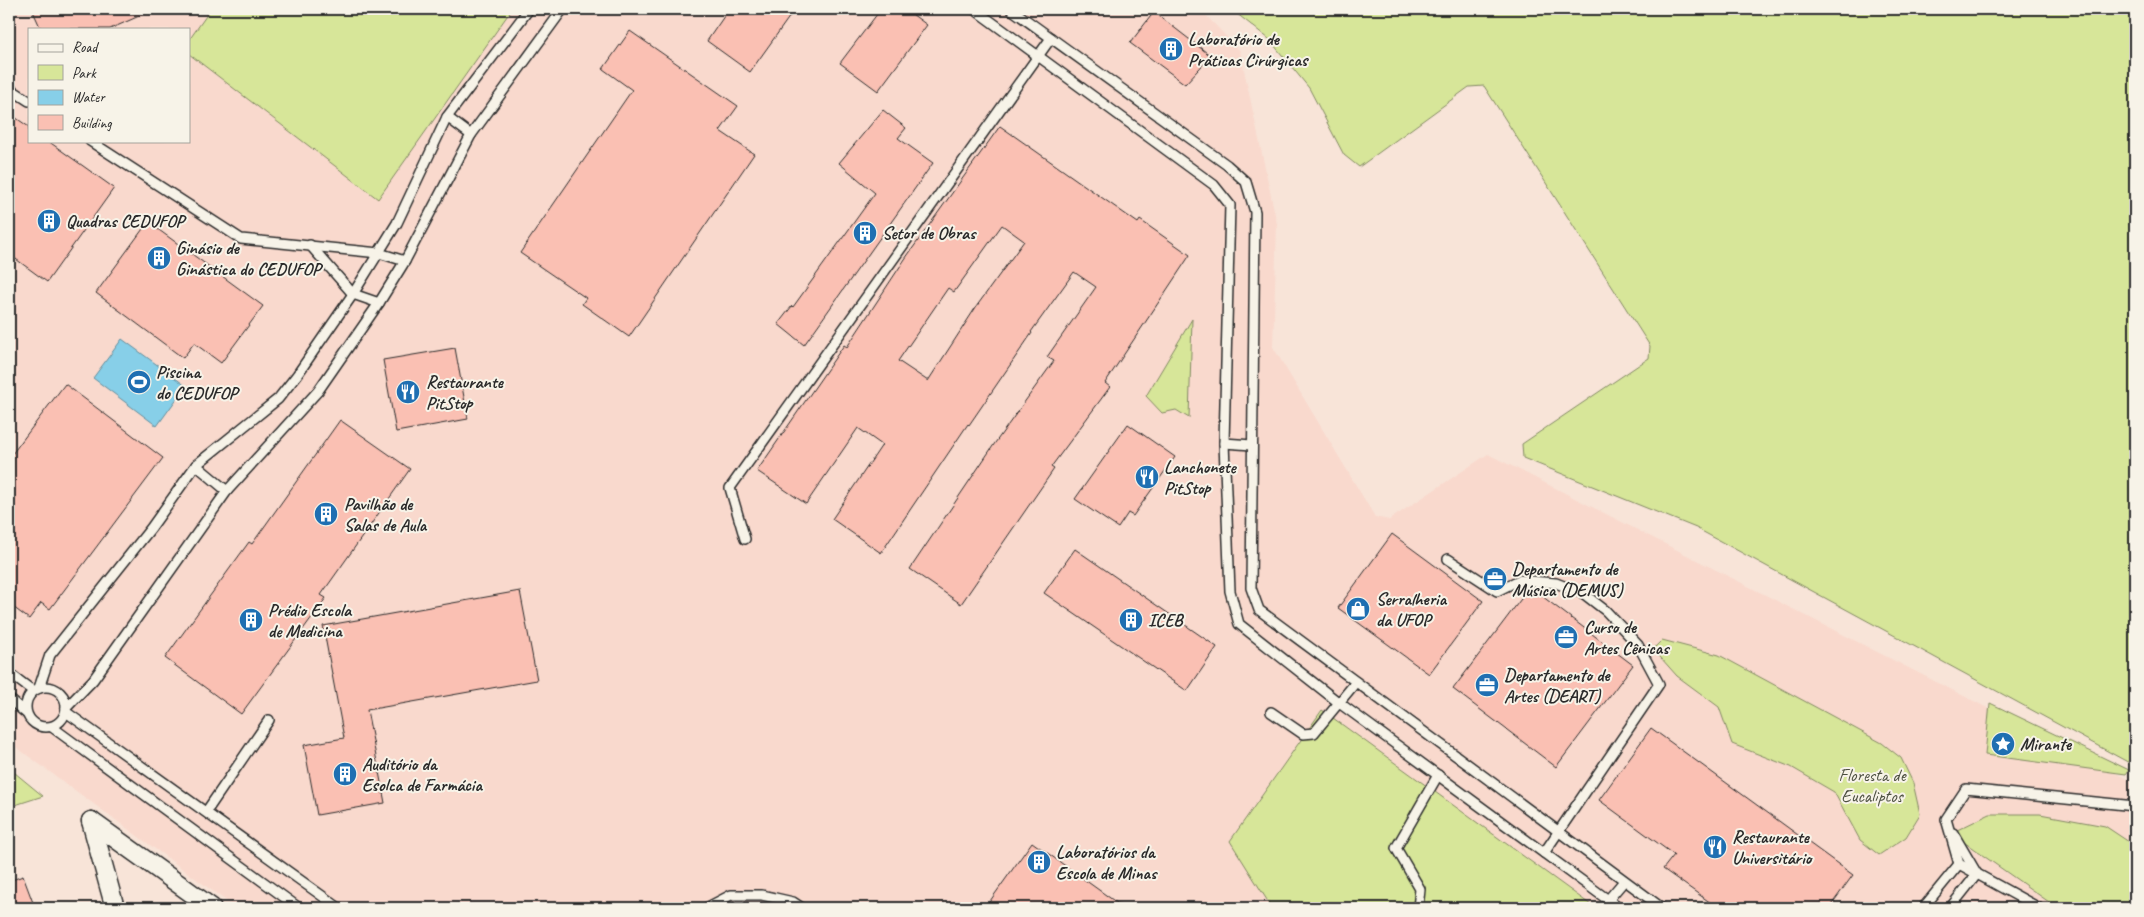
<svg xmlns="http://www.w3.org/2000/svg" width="2144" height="917" font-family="Caveat,sans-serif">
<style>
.built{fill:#f9d9cd;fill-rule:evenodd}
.green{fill:#d7e699;stroke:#818862}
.water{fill:#87cfe8;stroke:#628d9c}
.building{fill:#fac0b3;stroke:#2b2b2b;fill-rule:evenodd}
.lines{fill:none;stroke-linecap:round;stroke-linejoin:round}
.service-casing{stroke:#2b2b2b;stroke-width:12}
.minor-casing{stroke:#2b2b2b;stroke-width:21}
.service{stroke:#f7f3e8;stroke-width:9}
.minor{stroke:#f7f3e8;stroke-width:18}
.labels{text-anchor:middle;stroke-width:4;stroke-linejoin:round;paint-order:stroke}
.poi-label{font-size:18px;font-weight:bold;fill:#2b2b2b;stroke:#f7f3e8;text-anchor:start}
.park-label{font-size:18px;fill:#4d5041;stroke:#f7f3e8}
</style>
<rect width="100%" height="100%" fill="#f8e4d8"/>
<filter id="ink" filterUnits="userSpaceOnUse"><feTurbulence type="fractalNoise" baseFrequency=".02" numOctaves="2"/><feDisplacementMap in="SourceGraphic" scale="10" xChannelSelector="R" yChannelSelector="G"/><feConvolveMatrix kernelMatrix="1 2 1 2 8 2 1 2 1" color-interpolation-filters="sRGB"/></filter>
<g filter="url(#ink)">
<path class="built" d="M9,9H1200L1240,51L1277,224L1273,347L1375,517L1389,520L1488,454L2135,783V908H236L9,742ZM29,29H189V141H29Z"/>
<g class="green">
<path d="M211,9H512L378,199L189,54V40Z"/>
<path d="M1231,9H2135V766L1696,528L1523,458L1522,444L1649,358L1650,346L1484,86L1469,87L1359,167L1344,155L1309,88L1269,39Z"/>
<path d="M1192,319L1189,418L1176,410L1162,413L1146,396Z"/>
<path d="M1662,640L1719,655L1882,743L1901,758L1913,783L1920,814L1906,837L1879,855L1860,840L1834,792L1791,767L1732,744L1719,707L1677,676L1653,649Z"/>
<path d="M1990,703L2129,770L2126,774L1985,755Z"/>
<path d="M1322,710L1595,908H1272L1230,841Z"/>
<path d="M9,768L43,796L9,807Z"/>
<path d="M1990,814H2040L2105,826L2135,846V908H2053L2049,902L1951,833Z"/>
</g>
<path class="water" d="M122,339L186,386L157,426L93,378Z"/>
<g class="building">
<path d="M32,9H155L110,29H41Z"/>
<path d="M729,9H795L750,72L707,41Z"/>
<path d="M881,9H905L927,25L878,91L840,63Z"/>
<path d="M1154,12L1211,56L1185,84L1130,43Z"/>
<path d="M630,31L738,106L720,131L754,154L629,337L582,304L586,298L520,253L632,90L603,69Z"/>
<path d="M883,110L906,128L898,138L933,163L804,345L778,324L792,306L793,307L875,193L839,163Z"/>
<path d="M9,113L29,127V141H48L114,188L47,282L9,254Z"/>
<path d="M1000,126L1138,223L1140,220L1190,255L1105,383L1110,387L1051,467L1054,469L961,604L910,569L995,443L1054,361L1047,357L1096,287L1074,272L1031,332L1032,333L969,425L968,424L881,553L832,519L882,445L858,428L806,504L757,471L844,345L847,347L905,259ZM1002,225L1024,241L976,307L928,381L898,361L948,288L954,292Z"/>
<path d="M148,222L263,306L221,363L194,343L183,358L96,293Z"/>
<path d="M455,348L468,419L396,432L383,360Z"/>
<path d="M65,384L163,458L50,609L41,603L29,619L9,604V458Z"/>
<path d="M340,420L410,469L321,595L326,598L241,714L165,658L249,542L252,544Z"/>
<path d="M1128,424L1175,457L1133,516L1128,513L1118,528L1075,499Z"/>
<path d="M1392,534L1483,601L1429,674L1338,608Z"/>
<path d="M1075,549L1217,647L1187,691L1044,593Z"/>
<path d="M1530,587L1633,665L1556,767L1453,689Z"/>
<path d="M520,591L537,680L367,710L385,803L317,815L304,745L344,738L323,626Z"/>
<path d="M1651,728L1853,875L1829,908H1718L1663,869L1674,855L1599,800Z"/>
<path d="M1032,842L1124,908H985Z"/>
<path d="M23,876L35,908H9V881Z"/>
</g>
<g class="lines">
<g class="service-casing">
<g id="service">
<path d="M974,9L1214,185L1230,205L1224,443L1230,591L1239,624L1338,702L1619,908"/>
<path d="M1011,9L1227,165L1246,182L1255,212L1251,588L1259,610L1662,908"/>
<path d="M9,88L29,101"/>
<path d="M447,117L471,135"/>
<path d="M90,141L241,239L379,253L405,261"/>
<path d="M310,245L353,294L379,303"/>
<path d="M1224,443L1252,445"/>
<path d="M196,465L227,491"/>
<path d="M745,539L730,488L1051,38"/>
<path d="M1448,559L1497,591L1519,580L1556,583L1584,594L1606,611L1638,645L1659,684L1544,853"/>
<path d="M9,673L33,691"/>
<circle cx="46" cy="707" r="20"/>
<path d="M39,688L50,655L151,528L196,465L278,399L297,375L353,294L397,223L447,117L529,9"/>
<path d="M9,699L26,713"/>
<path d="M66,708L93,680L227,491L318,391L379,303L405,261L471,135L563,9"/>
<path d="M66,712L339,908"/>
<path d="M1271,712L1303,734L1314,733L1356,682"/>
<path d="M52,727L299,908"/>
<path d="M206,812L269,720"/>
<path d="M1608,900L1624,881"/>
<path d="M706,908L731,895H762L793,902L802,908"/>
<path d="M1418,908L1420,889L1396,848L1438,775"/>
<path d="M1923,908L1959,864"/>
<path d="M1950,908L1977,874L1953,833"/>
<path d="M2039,908L1959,864L1946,819L1966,789L2135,806"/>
</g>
</g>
<g class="minor-casing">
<g id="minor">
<path d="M91,821L212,908"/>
<path d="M91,821L115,908"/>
</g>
</g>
<use href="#service" class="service"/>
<use href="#minor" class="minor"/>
</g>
</g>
<defs>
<g id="building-disc" transform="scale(1.25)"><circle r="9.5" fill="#1f6fb2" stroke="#f7f3e8"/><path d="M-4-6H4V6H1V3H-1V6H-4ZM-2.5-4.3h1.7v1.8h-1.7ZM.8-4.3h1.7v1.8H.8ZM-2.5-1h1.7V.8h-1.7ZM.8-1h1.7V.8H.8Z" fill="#fff"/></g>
<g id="stadium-disc" transform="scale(1.25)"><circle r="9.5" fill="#1f6fb2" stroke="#f7f3e8"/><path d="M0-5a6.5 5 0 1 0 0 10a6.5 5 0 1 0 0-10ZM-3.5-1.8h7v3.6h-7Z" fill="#fff"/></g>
<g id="restaurant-disc" transform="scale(1.25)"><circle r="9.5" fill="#1f6fb2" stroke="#f7f3e8"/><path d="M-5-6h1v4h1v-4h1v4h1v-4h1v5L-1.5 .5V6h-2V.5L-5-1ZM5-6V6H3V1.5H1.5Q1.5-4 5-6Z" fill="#fff"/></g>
<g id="office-disc" transform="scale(1.25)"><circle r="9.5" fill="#1f6fb2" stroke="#f7f3e8"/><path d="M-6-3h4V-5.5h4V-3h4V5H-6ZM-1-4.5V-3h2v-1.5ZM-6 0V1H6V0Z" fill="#fff"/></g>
<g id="shop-disc" transform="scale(1.25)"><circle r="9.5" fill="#1f6fb2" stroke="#f7f3e8"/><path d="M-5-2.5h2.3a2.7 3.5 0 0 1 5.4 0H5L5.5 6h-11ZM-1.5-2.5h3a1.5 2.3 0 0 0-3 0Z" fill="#fff"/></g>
<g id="sight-disc" transform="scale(1.25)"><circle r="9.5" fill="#1f6fb2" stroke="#f7f3e8"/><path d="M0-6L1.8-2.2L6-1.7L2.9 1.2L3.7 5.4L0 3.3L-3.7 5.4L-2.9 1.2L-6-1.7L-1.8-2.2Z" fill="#fff"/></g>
</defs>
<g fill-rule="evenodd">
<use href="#building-disc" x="1171" y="49"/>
<use href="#building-disc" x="49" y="221"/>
<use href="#building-disc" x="865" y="233"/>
<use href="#building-disc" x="159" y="258"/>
<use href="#stadium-disc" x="139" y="382"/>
<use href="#restaurant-disc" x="408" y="392"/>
<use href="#restaurant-disc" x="1147" y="477"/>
<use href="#building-disc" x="326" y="514"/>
<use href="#office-disc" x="1495" y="579"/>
<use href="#shop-disc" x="1358" y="609"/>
<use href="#building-disc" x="251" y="620"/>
<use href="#building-disc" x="1131" y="620"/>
<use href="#office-disc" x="1566" y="637"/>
<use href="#office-disc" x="1487" y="685"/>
<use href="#sight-disc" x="2003" y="744"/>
<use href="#building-disc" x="345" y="774"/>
<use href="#restaurant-disc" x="1715" y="847"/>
<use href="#building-disc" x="1039" y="862"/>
</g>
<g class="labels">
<g class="poi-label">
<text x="1188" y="45">Laboratório de<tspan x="1188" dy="21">Práticas Cirúrgicas</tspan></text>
<text x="66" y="227">Quadras CEDUFOP</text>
<text x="882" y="239">Setor de Obras</text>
<text x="176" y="254">Ginásio de<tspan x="176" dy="21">Ginástica do CEDUFOP</tspan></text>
<text x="156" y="378">Piscina<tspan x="156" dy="21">do CEDUFOP</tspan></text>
<text x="426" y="388">Restaurante<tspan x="426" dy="21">PitStop</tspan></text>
<text x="1164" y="473">Lanchonete<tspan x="1164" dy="21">PitStop</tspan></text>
<text x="344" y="510">Pavilhão de<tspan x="344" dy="21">Salas de Aula</tspan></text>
<text x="1512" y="575">Departamento de<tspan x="1512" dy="21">Música (DEMUS)</tspan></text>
<text x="1376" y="605">Serralheria<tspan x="1376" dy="21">da UFOP</tspan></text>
<text x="268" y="616">Prédio Escola<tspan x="268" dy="21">de Medicina</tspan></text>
<text x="1148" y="626">ICEB</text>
<text x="1584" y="633">Curso de<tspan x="1584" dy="21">Artes Cênicas</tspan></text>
<text x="1504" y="681">Departamento de<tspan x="1504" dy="21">Artes (DEART)</tspan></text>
<text x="2020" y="750">Mirante</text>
<text x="362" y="770">Auditório da<tspan x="362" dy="21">Esolca de Farmácia</tspan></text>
<text x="1732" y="843">Restaurante<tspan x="1732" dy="21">Universitário</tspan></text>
<text x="1056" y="858">Laboratórios da<tspan x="1056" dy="21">Escola de Minas</tspan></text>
</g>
<g class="park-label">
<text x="1872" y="781">Floresta de<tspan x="1872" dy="21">Eucaliptos</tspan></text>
</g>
</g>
<rect width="2144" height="917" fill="none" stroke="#f7f3e8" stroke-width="30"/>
<rect x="15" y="15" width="2114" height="887" fill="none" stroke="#2b2b2b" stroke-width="2" filter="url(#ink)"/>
<rect x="28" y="28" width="162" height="115" fill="#f7f3e8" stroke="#a5a39c"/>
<rect x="38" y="44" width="25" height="8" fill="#f7f3e8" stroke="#a5a39c"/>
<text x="72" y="52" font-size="15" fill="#2b2b2b">Road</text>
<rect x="38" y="65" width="25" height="15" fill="#d7e699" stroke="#a5a39c"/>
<text x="72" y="78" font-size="15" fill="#2b2b2b">Park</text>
<rect x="38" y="90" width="25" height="15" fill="#87cfe8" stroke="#a5a39c"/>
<text x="72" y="102" font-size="15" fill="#2b2b2b">Water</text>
<rect x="38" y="115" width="25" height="15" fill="#fac0b3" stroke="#a5a39c"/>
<text x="72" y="128" font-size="15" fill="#2b2b2b">Building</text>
</svg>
